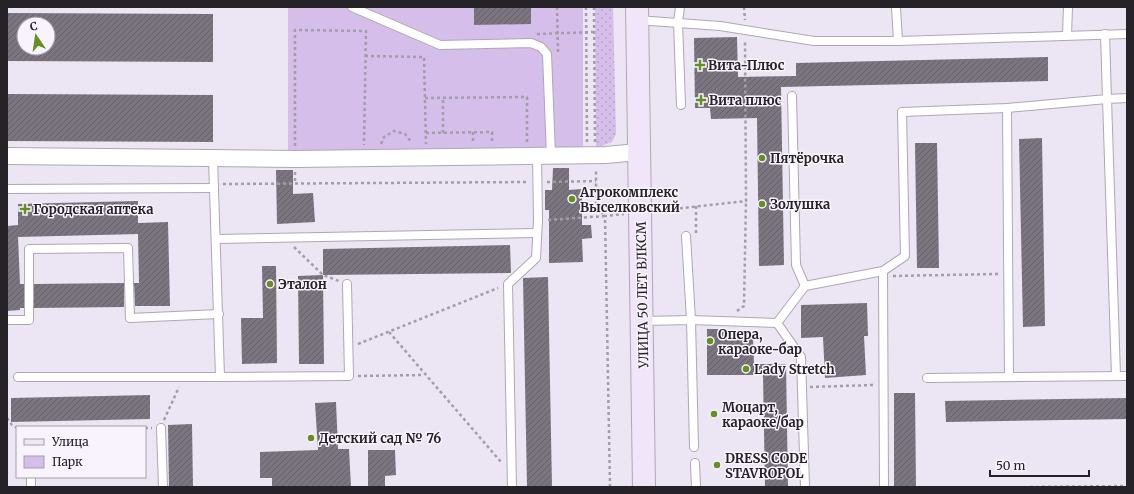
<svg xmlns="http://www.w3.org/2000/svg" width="1134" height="494" font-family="Merriweather,serif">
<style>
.grass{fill:url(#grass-dots)}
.green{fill:#d5bee9}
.building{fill:url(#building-hatch);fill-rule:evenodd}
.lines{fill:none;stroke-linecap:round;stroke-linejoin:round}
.lane-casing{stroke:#aea8b4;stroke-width:10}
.street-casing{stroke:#aea8b4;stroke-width:18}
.secondary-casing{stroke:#aea8b4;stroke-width:24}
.path{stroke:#a29da7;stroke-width:2.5;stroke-dasharray:3 3;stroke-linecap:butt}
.lane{stroke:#fff;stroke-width:8}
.street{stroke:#fff;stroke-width:16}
.secondary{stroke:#f1e6f9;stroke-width:22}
.poi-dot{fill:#659021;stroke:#f9f3fe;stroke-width:1.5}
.labels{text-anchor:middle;stroke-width:3;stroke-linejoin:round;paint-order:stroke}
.poi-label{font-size:13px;font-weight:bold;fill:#252328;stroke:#f9f3fe;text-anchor:start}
.street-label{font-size:13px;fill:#252328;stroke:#f9f3fe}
</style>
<defs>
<pattern id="grass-dots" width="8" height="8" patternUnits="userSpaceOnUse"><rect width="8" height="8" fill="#d5bee9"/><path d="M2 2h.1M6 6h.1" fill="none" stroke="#b7a3c8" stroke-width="1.8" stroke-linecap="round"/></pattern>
<pattern id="building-hatch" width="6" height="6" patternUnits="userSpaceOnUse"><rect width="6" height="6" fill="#7b7580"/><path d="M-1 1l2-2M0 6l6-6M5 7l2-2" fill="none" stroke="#656069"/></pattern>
</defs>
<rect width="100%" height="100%" fill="#ece5f3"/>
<path class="grass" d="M595,7H613L616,134L612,142L596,148Z"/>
<path class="green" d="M288,7H583V151L288,154Z"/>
<g class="building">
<path d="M474,7H531V24L474,25Z"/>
<path d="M7,13L213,14V62L7,61ZM24,24H48V48H24Z"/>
<path d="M737,37L738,77L796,76V63L1048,57V81L781,87L784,265L759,266L757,118L711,119L710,108H695L694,38Z"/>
<path d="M7,94L213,95V142L7,141Z"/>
<path d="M1042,138L1045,326L1023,327L1019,139Z"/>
<path d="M915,143H937L939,268H917Z"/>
<path d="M553,168H569V190L582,189V225H591L592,238L582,239L583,262L549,263V210H545V190H552Z"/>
<path d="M276,170H293V194L313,193L315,222L277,224Z"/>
<path d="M138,201V223L168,222L170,306H135L134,283H139L138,234L18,237L20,284H24V308H20V310L7,311V226L18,225V204Z"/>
<path d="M510,245L511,273L323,275V249Z"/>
<path d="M262,266H276L277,363L242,364L241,318H263Z"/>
<path d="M323,275L324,364H299L298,276Z"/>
<path d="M548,277L552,487H527L523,278Z"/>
<path d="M124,283V307L34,308V284Z"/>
<path d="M867,303L868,336H864L866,375L825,378L823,337L801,338V305Z"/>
<path d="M707,329H724V338H753L754,364H786L788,487H765L763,375H707Z"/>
<path d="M894,393H915L916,487H894Z"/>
<path d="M150,395V419L11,422V398Z"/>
<path d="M1127,398V419L946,422L945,401Z"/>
<path d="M336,402L338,449H349L351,487H272V478H260V452L318,450L315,403Z"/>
<path d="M192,424L193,487H169L168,425Z"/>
<path d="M368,450H395L396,475L385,476V487H368Z"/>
</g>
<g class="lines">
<g class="lane-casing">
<g id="lane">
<path d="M352,7L440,45L531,43L541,47L547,54L551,155"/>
<path d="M680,7L678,22L681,105"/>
<path d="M896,7L898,41"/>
<path d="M637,20L720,26L814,41H898L1127,34"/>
<path d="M1067,35L1068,7"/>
<path d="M792,96L796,265L805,286L883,271"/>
<path d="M1007,108L1009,377"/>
<path d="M213,158L220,377L349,376L347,284"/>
<path d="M7,189L214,188"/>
<path d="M686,236L691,320L694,447"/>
<path d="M216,239L537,233"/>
<path d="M7,320H29V249L128,248L130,318L219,314"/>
<path d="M642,321L691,320L777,323L805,286"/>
<path d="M777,323L801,357L805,487"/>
<path d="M1116,376L1107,99L1127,98"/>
<path d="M18,377H220"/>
<path d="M927,378L1127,376"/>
<path d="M161,428L163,487"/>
<path d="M695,463L696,487"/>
<path d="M31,477V487"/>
<path d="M512,487L508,284L536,258L538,220L537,156"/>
<path d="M884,487L883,271L905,256L902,112L1007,108L1107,99L1105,34"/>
</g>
</g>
<g class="street-casing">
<path id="street" d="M7,156L295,159L606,155L638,152"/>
</g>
<g class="secondary-casing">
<path id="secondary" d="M637,7L644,487"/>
</g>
<g class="path">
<path d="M557,7L558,52"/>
<path d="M586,7L587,142"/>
<path d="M594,7L595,142"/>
<path d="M744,7L745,20"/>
<path d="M537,34L594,32"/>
<path d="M365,56L424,57L426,144"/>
<path d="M425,98L527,97V143"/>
<path d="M473,132V144"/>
<path d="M426,133L492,132V143"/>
<path d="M443,133V98"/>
<path d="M381,144L384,137L394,131L405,134L412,143"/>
<path d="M295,146V30L366,31L364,145"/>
<path d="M295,172V184"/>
<path d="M547,182L596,181"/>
<path d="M223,184L528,182"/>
<path d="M696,206V234"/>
<path d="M656,211L746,201L745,41"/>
<path d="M548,220L605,216L596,206V169"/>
<path d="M294,247L323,275L339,281"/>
<path d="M893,276L998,274"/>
<path d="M737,311L744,306L746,201"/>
<path d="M389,332L501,462"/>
<path d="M358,344L498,288"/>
<path d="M358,376L424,375"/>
<path d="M810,387L873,385"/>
<path d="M7,418L12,425L17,428"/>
<path d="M164,420L179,387"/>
<path d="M145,428H152"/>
<path d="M610,487L605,216L624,214"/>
<path d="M1030,487L1124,486L1125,487"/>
</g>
<use href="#lane" class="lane"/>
<use href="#street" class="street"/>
<use href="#secondary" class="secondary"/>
</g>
<g class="poi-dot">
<path d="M698 59h4v4h4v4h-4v4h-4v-4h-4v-4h4z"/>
<path d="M699 94h4v4h4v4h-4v4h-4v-4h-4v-4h4z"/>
<circle cx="762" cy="158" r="4"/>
<circle cx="572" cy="199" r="4"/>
<circle cx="762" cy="204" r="4"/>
<path d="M23 203h4v4h4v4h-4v4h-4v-4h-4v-4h4z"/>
<circle cx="270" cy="284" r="4"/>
<circle cx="710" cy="341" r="4"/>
<circle cx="746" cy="369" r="4"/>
<circle cx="714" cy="414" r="4"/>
<circle cx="311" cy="438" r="4"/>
<circle cx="717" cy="465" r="4"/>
</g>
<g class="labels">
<g class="poi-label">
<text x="708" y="70">Вита-Плюс</text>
<text x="709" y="105">Вита плюс</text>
<text x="770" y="163">Пятёрочка</text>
<text x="580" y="197">Агрокомплекс<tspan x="580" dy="15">Выселковский</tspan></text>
<text x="770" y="209">Золушка</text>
<text x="33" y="214">Городская аптека</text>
<text x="278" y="289">Эталон</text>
<text x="718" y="339">Опера,<tspan x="718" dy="15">караоке-бар</tspan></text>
<text x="754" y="374">Lady Stretch</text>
<text x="722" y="412">Моцарт,<tspan x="722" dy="15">караоке/бар</tspan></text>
<text x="319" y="443">Детский сад № 76</text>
<text x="725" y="463">DRESS CODE<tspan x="725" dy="15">STAVROPOL</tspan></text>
</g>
<g class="street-label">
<text transform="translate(642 295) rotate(-91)" y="5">УЛИЦА 50 ЛЕТ ВЛКСМ</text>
</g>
</g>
<rect width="1134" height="494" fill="none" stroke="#252328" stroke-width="16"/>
<rect x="16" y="426" width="130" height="52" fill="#f9f3fe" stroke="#a4a0a8"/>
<rect x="24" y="439" width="20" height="6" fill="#f1e6f9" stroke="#a4a0a8"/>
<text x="52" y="446" font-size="12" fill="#252328">Улица</text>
<rect x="24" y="456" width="20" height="12" fill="#d5bee9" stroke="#a4a0a8"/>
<text x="52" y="466" font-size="12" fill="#252328">Парк</text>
<g transform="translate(36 36) rotate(347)"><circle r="19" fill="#f9f3fe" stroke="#a4a0a8"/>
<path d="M0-3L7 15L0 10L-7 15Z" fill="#659021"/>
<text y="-6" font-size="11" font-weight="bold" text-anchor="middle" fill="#252328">С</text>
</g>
<path d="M990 470v6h99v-6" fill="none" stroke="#252328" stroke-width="2"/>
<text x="996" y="470" font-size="12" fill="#252328" stroke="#f9f3fe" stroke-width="3" paint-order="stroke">50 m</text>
</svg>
